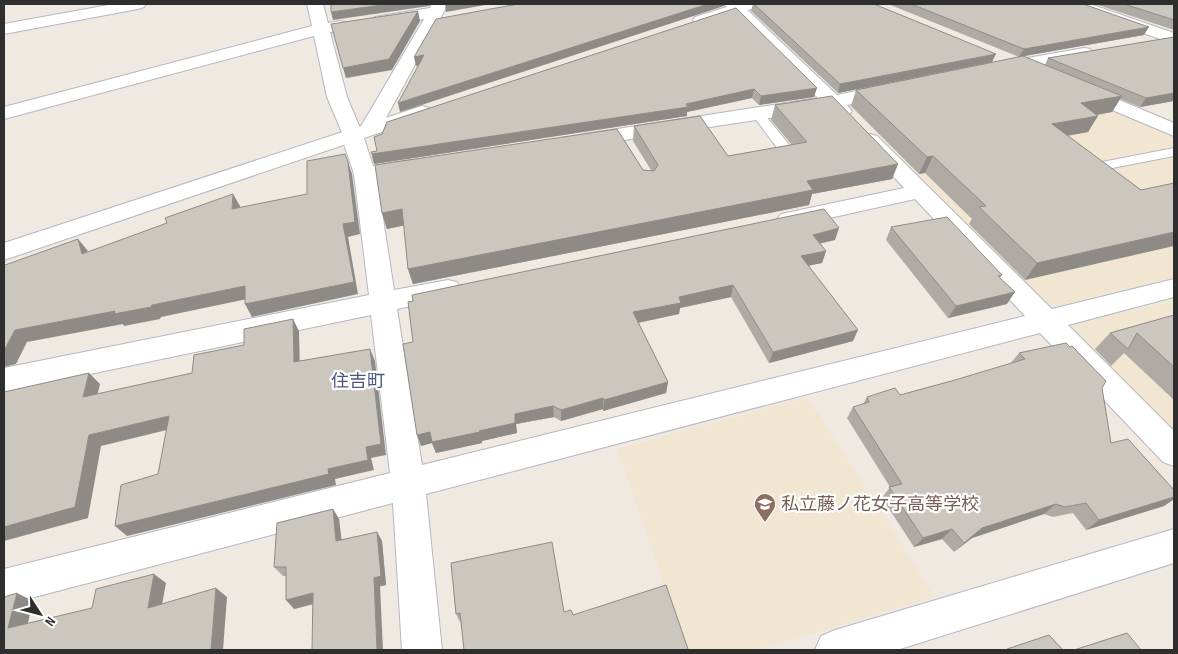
<svg xmlns="http://www.w3.org/2000/svg" width="1178" height="654" font-family="'Sofia Sans Condensed','Noto Sans JP',sans-serif">
<style>
.education{fill:#f0e6d1}
.lines{fill:none;stroke-linecap:round;stroke-linejoin:round}
.service-casing{stroke:#b4b7c1;stroke-width:2}
.minor-casing{stroke:#b4b7c1;stroke-width:2}
.tertiary-casing{stroke:#b4b7c1;stroke-width:2}
.secondary-casing{stroke:#b4b7c1;stroke-width:2}
.service{fill:#fff;fill-rule:evenodd}
.minor{fill:#fff;fill-rule:evenodd}
.tertiary{fill:#fff;fill-rule:evenodd}
.secondary{fill:#fff;fill-rule:evenodd}
.wall{fill:#afaba4}
.shaded-wall{fill:#8e8b86}
.building{fill:#cbc7bf;stroke:#8e8b86}
.labels{text-anchor:middle;stroke-width:4.5;stroke-linejoin:round;paint-order:stroke}
.quarter-label{font-size:18px;fill:#4d5680;stroke:#fff}
.near-education-label{font-size:18px;fill:#785e54;stroke:#fff;text-anchor:start}
</style>
<rect width="100%" height="100%" fill="#efe9e1"/>
<g class="education">
<path d="M1024,71L1174,137V277L1057,307L1046,303L852,108L855,105Z"/>
<path d="M1174,300V436L1070,334L1073,324Z"/>
<path d="M808,397L935,597L757,650H687L617,449Z"/>
</g>
<g class="lines">
<g class="service-casing">
<g id="service">
<path d="M757,109L761,110L794,151L796,154L794,157H784L751,113Z"/>
<path d="M1174,148V156L1097,171L1090,167L1097,163Z"/>
</g>
</g>
<g class="minor-casing">
<g id="minor">
<path d="M307,4H323L328,23L339,21L345,22L347,26L345,30L330,32L347,97L360,128L424,19L381,25L375,23L373,20L375,17L430,8L432,4H448L380,129L377,133L370,135L362,132L373,166L411,160L419,162L422,167L419,172L377,179L394,290L448,280L457,282L461,289L457,296L397,309L422,465L1025,316L915,199L789,227L781,224L777,219L781,214L904,188L860,140L863,136L870,134L877,136L1052,309L1174,279V297L1068,325L1174,431V466L1163,462L1040,333L426,494L442,650H402L393,503L4,605V569L390,473L371,315L4,392V368L369,295L354,174L344,144L343,135L327,97L314,36L4,119V107L312,26Z"/>
<path d="M724,4H741L837,95L890,84L897,86L899,90L897,94L847,105L852,111L849,115C839,118 835,115 828,109L585,146L578,144L575,140L578,136L585,134L818,98Z"/>
<path d="M1084,48L1090,49L1093,53L1090,57L999,73L993,72L990,68L993,64L999,63Z"/>
<path d="M1081,84L1174,123V136L1074,94L1072,90L1074,86Z"/>
<path d="M1174,529V563L897,650H815L821,636L835,630Z"/>
</g>
</g>
<g class="tertiary-casing">
<g id="tertiary">
<path d="M114,4H146L144,7L138,9L4,34V24Z"/>
<path d="M736,4H760L758,7L701,25L695,23L693,20L695,17Z"/>
<path d="M422,106L429,108L432,112L429,116L4,260V243Z"/>
</g>
</g>
<g class="secondary-casing">
<path id="secondary" d="M1068,4H1090L1174,33V44L1070,7Z"/>
</g>
<use href="#service" class="service"/>
<use href="#minor" class="minor"/>
<use href="#tertiary" class="tertiary"/>
<use href="#secondary" class="secondary"/>
</g>
<g class="wall">
<path d="M753,4H874L992,62L838,93L751,11Z"/>
<path d="M888,4H1083L1144,35L1023,56L1045,65L1048,58L1174,37V101L1140,107L1120,99L1112,112L1097,115L1088,132L1067,136L1141,190L1025,280L969,224L972,219L925,173L919,174L851,106L856,90L1019,57Z"/>
<path d="M1095,4H1174V30Z"/>
<path d="M736,8L814,97L759,105L752,98L687,112V116L374,164L371,152L377,151Z"/>
<path d="M775,105L898,164L892,179L812,194L809,205L413,284L408,269L404,225L387,229L382,213L643,170H651L633,141L634,126L728,156L792,145L771,120Z"/>
<path d="M891,227L1002,275L1000,278L1007,304L948,318L886,240Z"/>
<path d="M835,240L820,243L826,251L822,263L809,265L853,341L769,363L731,297L680,308L679,314L638,323L668,382L666,393L603,411V409L561,421L554,417L516,424L517,433L482,441V443L436,453L432,443L421,446L413,342Z"/>
<path d="M1174,315V400L1124,353L1111,366L1095,349L1110,333Z"/>
<path d="M1019,353L1102,388L1111,443L1174,490V499L1164,506L1086,530L1073,513L1053,517L1044,514L972,538L954,552L942,539L914,547L882,498L890,487L847,418L853,407L863,404L867,397L900,395L955,380L1010,364Z"/>
<path d="M333,509L339,519L341,540L377,532L382,541L386,585L294,609L286,576H283L274,567Z"/>
<path d="M451,563L573,615L688,649L687,650H464L461,621L460,622L456,614Z"/>
</g>
<g class="shaded-wall">
<path d="M389,4H431L429,6L333,20L331,12Z"/>
<path d="M445,4H491L446,12Z"/>
<path d="M708,4H724V6L400,112L398,103Z"/>
<path d="M418,11L420,21L392,70L346,78L343,68Z"/>
<path d="M1149,27L1144,35L1019,57L1024,49Z"/>
<path d="M996,54L992,62L838,93L840,84Z"/>
<path d="M424,55L425,64L416,66L414,57Z"/>
<path d="M817,88L814,97L759,105L761,96Z"/>
<path d="M754,89L752,98L687,112V116L374,164L372,154L686,104Z"/>
<path d="M1174,93V101L1140,107L1146,98Z"/>
<path d="M1122,96L1112,112L1071,119L1081,103Z"/>
<path d="M1098,116L1088,132L1042,140L1052,124Z"/>
<path d="M933,156L925,173L919,174L927,157Z"/>
<path d="M348,162L352,174L360,234L348,237L358,294L252,317L245,304L343,224Z"/>
<path d="M898,164L892,179L812,194L809,205L413,284L408,269L807,181Z"/>
<path d="M233,194L240,206L238,222L232,209Z"/>
<path d="M402,209L406,225L387,229L382,213Z"/>
<path d="M839,228L835,240L809,246L813,235Z"/>
<path d="M1174,232V246L1025,280L1037,263Z"/>
<path d="M78,239L88,251L82,254Z"/>
<path d="M826,251L822,263L798,268L801,256Z"/>
<path d="M733,285L731,297L680,308L679,314L632,324L633,312L679,297Z"/>
<path d="M245,286L252,298L161,317L160,319L124,326L123,324L27,342L16,364L4,367V351L15,330L115,311L152,305Z"/>
<path d="M1015,292L1007,304L948,318L956,306Z"/>
<path d="M293,319L299,331L300,374L294,362Z"/>
<path d="M858,330L853,341L769,363L773,352Z"/>
<path d="M370,349L375,361L386,455L371,458L374,470L335,479L336,485L127,536L115,526L328,469L366,447Z"/>
<path d="M89,373L100,384L94,409L83,397Z"/>
<path d="M668,382L666,393L603,411L604,400Z"/>
<path d="M603,398V409L561,421V410Z"/>
<path d="M553,406L554,417L516,424L517,433L482,441V443L436,453L432,443L421,446L417,435L430,432L479,431L515,414Z"/>
<path d="M169,416L179,427L101,446L88,518L4,541V527L89,435Z"/>
<path d="M1174,497V499L1164,506L1086,530L1099,520Z"/>
<path d="M1056,504L1044,514L972,538L954,552L982,528Z"/>
<path d="M333,509L339,519L343,551L336,541Z"/>
<path d="M952,529L942,539L914,547L923,538Z"/>
<path d="M377,532L382,541L386,585L380,586L383,650H377L374,578Z"/>
<path d="M154,574L166,583L160,616L148,608Z"/>
<path d="M216,588L227,597L223,650H211Z"/>
<path d="M17,593L33,601L25,636L8,628Z"/>
<path d="M313,593L321,602L294,609L286,600Z"/>
</g>
<g class="building">
<path d="M331,4H389L331,12Z"/>
<path d="M518,4H708L398,103L424,55L414,57L436,19Z"/>
<path d="M754,4H874L996,54L840,84Z"/>
<path d="M911,4H1083L1149,27L1024,49Z"/>
<path d="M1124,4H1174V20Z"/>
<path d="M736,8L817,88L761,96L754,89L686,104L688,107L372,154L371,152L377,151L374,137L382,134L387,122Z"/>
<path d="M418,11L389,59L343,68L331,24Z"/>
<path d="M1174,37V93L1146,98L1048,58Z"/>
<path d="M1023,56L1122,96L1081,103L1098,116L1052,124L1141,190L1174,183V232L1037,263L979,207L986,206L933,156L927,157L856,90Z"/>
<path d="M832,96L898,164L807,181L813,190L408,269L402,209L382,213L375,165L617,129L643,170L654,171L658,165L634,126L700,116L728,156L807,142L775,105Z"/>
<path d="M345,154L348,162L355,222L343,224L354,282L245,304V286L152,305L151,307L114,314L115,311L15,330L4,351V263L5,265L78,239L82,254L167,223L165,218L233,194L232,209L307,194V161Z"/>
<path d="M824,209L839,228L813,235L826,251L801,256L858,330L773,352L733,285L679,297L681,303L633,312L668,382L604,400L603,398L561,410L553,406L515,414V423L479,431L480,432L432,442L430,432L417,435L403,344L413,342L408,302L413,301L412,295Z"/>
<path d="M947,217L1002,275L998,276L1015,292L956,306L891,227Z"/>
<path d="M1174,315V367L1137,333L1128,349L1110,333Z"/>
<path d="M293,319L294,362L370,349L381,444L366,447L368,460L328,469L329,474L115,526L121,485L158,474L169,416L89,435L75,507L4,527V392L89,373L83,397L192,373L194,355L244,345V329Z"/>
<path d="M1066,343L1070,347L1072,346L1106,381L1102,388L1111,443L1128,439L1174,490V497L1099,520L1086,503L1065,507L1056,504L982,528L964,543L952,529L923,538L889,487L902,484L853,407L869,402L867,397L895,388L900,395L955,380L1025,359L1019,353Z"/>
<path d="M333,509L336,541L377,532L381,576L374,578L377,650H312L313,593L286,600V567H274L277,523Z"/>
<path d="M552,542L564,612L571,610L573,615L666,585L688,649L683,650H464L460,613L456,614L451,563Z"/>
<path d="M154,574L148,608L216,588L211,650H4V597L17,593L8,628L92,608L96,589Z"/>
<path d="M1127,633L1141,650H1074Z"/>
<path d="M1049,635L1063,650H1008L1007,649Z"/>
</g>
<defs>
<g id="school-pin" transform="scale(1.125)"><path d="M0 17L-7.5 6A9.5 9.5 0 1 1 7.5 6Z" fill="#8d6e63" stroke="#fff"/><path d="M0-5L7-2L0 1L-7-2ZM-4 1L0 2.5L4 1V4Q0 6-4 4Z" fill="#fff"/></g>
</defs>
<g fill-rule="evenodd">
<use href="#school-pin" x="765" y="504"/>
</g>
<g class="labels">
<g class="quarter-label">
<text x="358" y="387">住吉町</text>
</g>
<g class="near-education-label">
<text x="781" y="510">私立藤ノ花女子高等学校</text>
</g>
</g>
<rect width="1178" height="654" fill="none" stroke="#2e2e2e" stroke-width="10"/>
<g transform="translate(40 614) rotate(126)" stroke="#ffffff" stroke-width="4" paint-order="stroke">
<path d="M0-4L9 19L0 12L-9 19Z" fill="#2e2e2e"/>
<text y="-8" font-size="14" font-weight="bold" text-anchor="middle" fill="#2e2e2e">N</text>
</g>
</svg>
